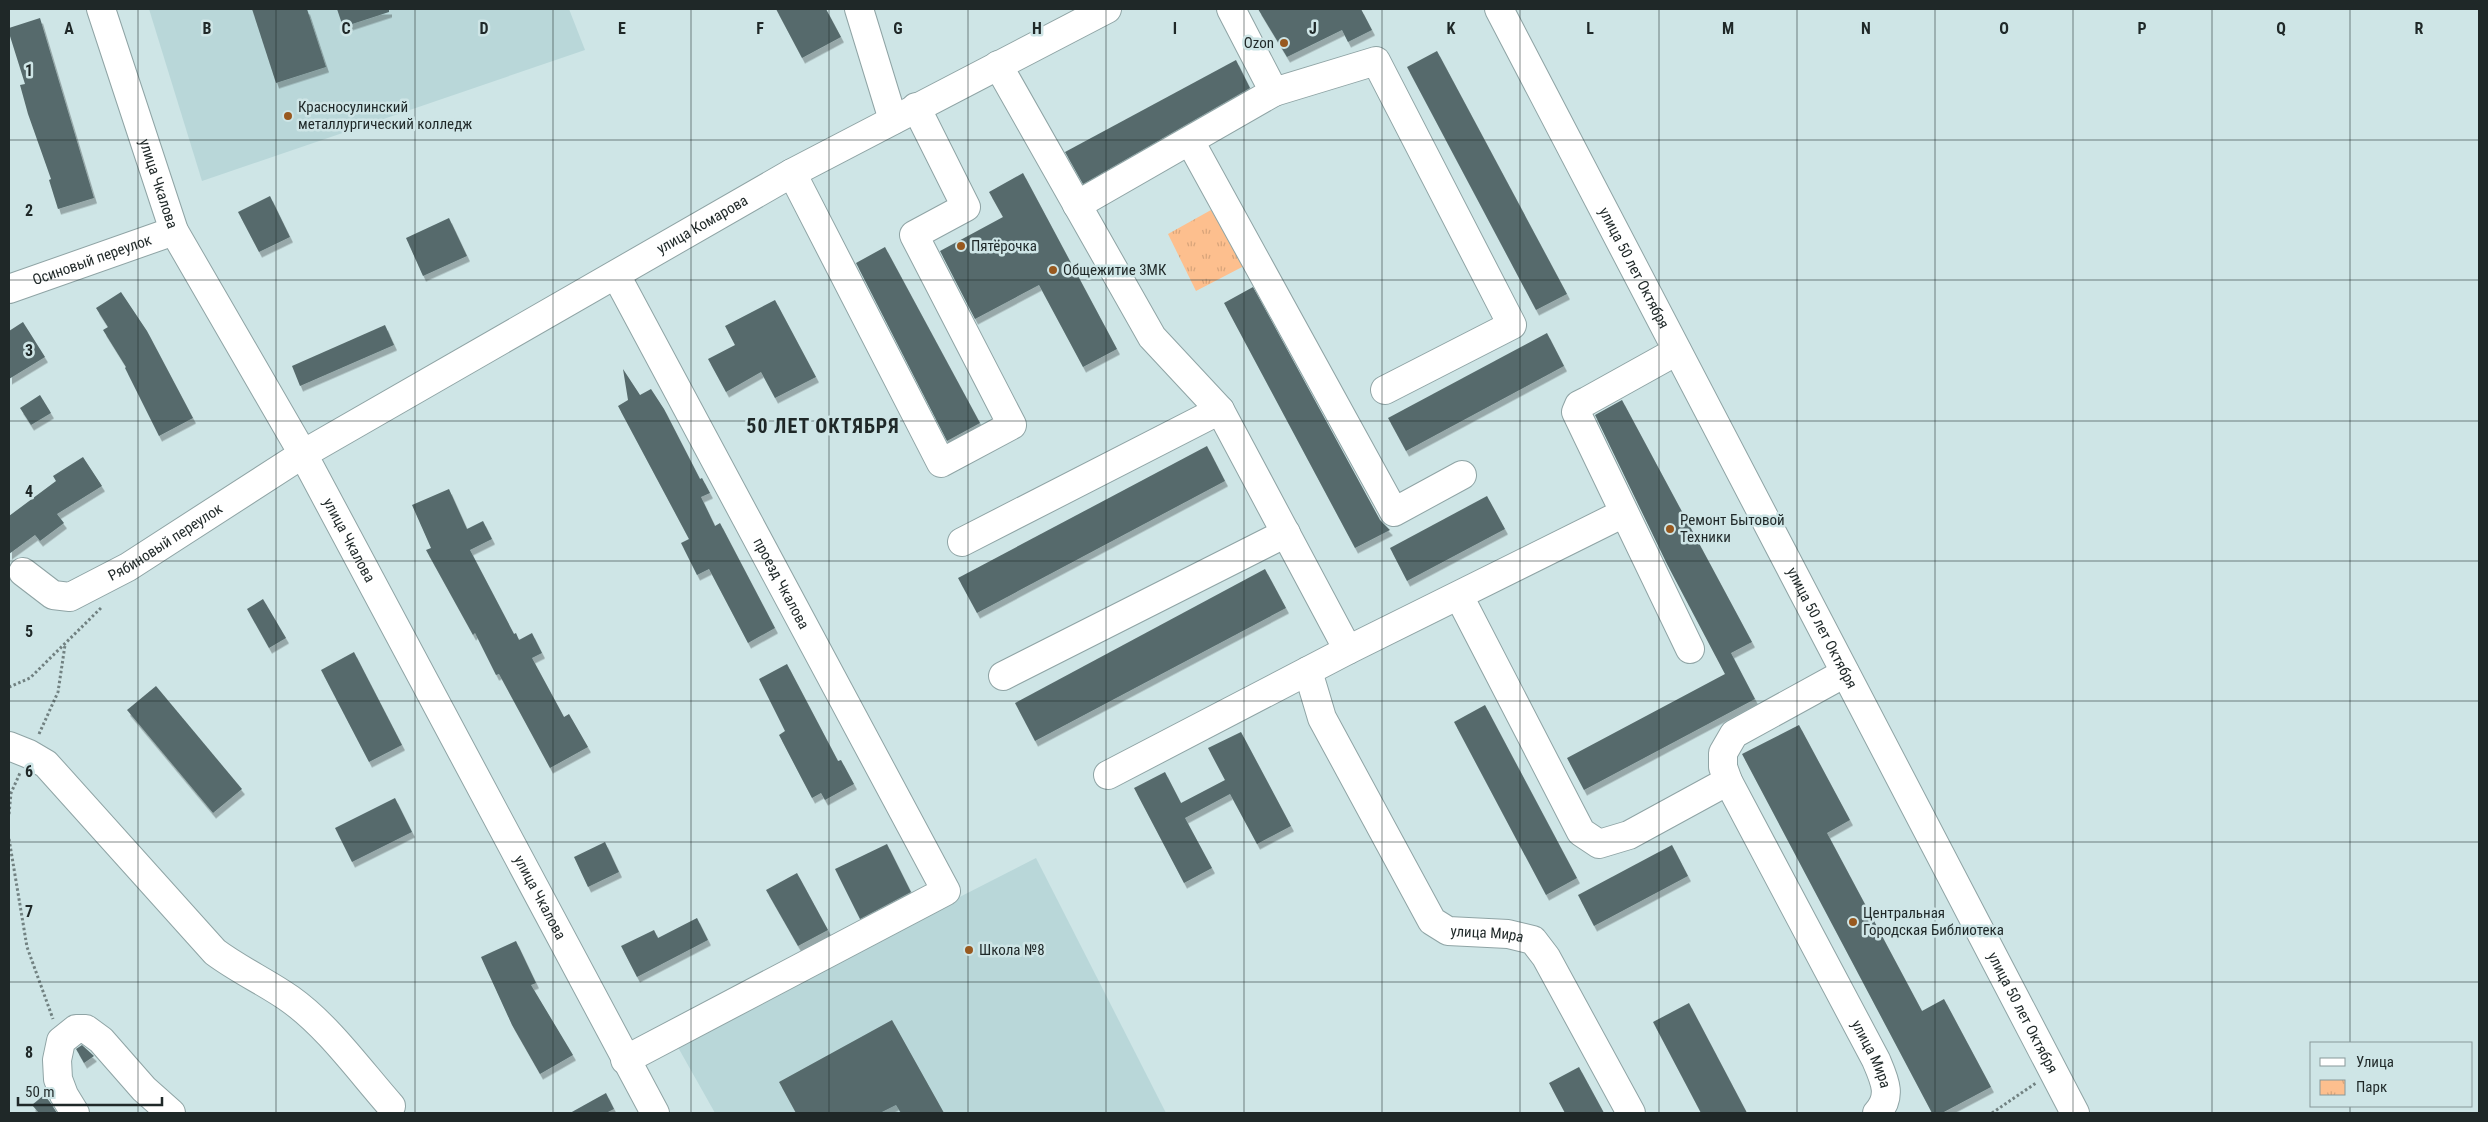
<svg xmlns="http://www.w3.org/2000/svg" width="2488" height="1122" font-family="'Roboto Condensed',sans-serif">
<style>
.built{fill:#b9d7d9}
.park{fill:url(#park-tufts)}
.building{fill:#576b6c;filter:url(#shadow)}
.lines{fill:none;stroke-linecap:round;stroke-linejoin:round}
.minor-casing{stroke:#8fa4a5;stroke-width:30}
.path{stroke:#718181;stroke-width:3;stroke-dasharray:2.5 2.5;stroke-linecap:butt}
.minor{stroke:#fff;stroke-width:28}
.grid{fill:none;stroke:#1f2828;stroke-width:1;stroke-opacity:0.55}
.poi-dot{fill:#98591f;stroke:#cee5e6;stroke-width:2}
.labels{text-anchor:middle;stroke-width:5;stroke-linejoin:round;paint-order:stroke}
.poi-label{font-size:15px;fill:#1f2828;stroke:#cee5e6;text-anchor:start}
.street-label{font-size:15px;fill:#1f2828;stroke:#cee5e6}
.district-label{font-size:20px;font-weight:bold;letter-spacing:1px;fill:#1f2828;stroke:#cee5e6}
.grid-label{font-size:16px;text-anchor:middle;font-weight:bold;fill:#1f2828;stroke:#cee5e6;stroke-width:5;stroke-linejoin:round;paint-order:stroke}
</style>
<defs>
<pattern id="park-tufts" width="24" height="20" patternUnits="userSpaceOnUse" patternTransform="scale(1.25)"><rect width="24" height="20" fill="#fdbf8e"/><path d="M3 7l-1-3M5 7V3M7 7l1-3M15 17l-1-3M17 17v-4M19 17l1-3" fill="none" stroke="#d8a47a"/></pattern>
<filter id="shadow"><feDropShadow dx="3" dy="5.5" stdDeviation="0" flood-color="#0004"/></filter>
</defs>
<rect width="100%" height="100%" fill="#cee5e6"/>
<g class="built">
<path d="M149,9H569L585,50L202,181Z"/>
<path d="M1036,858L1166,1113H715L675,1042Z"/>
</g>
<path class="park" d="M1211,210L1244,266L1196,291L1168,234Z"/>
<g class="building">
<path d="M252,9H307L326,67L276,83Z"/>
<path d="M337,9H389V12L343,27Z"/>
<path d="M776,9H826L841,37L802,58Z"/>
<path d="M1258,9H1361L1372,30L1348,42L1342,30L1287,57Z"/>
<path d="M40,18L94,198L58,209L49,180L51,179L28,114L20,85L25,84L9,33V28Z"/>
<path d="M1437,51L1567,294L1536,310L1407,67Z"/>
<path d="M1236,60L1250,88L1083,184L1065,152Z"/>
<path d="M1023,173L1117,349L1083,367L1039,285L975,319L940,251L1003,217L989,192Z"/>
<path d="M270,196L290,237L259,252L238,212Z"/>
<path d="M449,218L467,256L423,276L406,238Z"/>
<path d="M885,247L980,423L947,441L856,263Z"/>
<path d="M1253,287L1380,520L1390,530L1355,548L1224,303Z"/>
<path d="M121,292L147,331L193,418L159,436L125,368L126,367L103,330L108,327L96,308Z"/>
<path d="M775,300L816,377L775,398L761,372L726,392L708,359L735,345L725,326Z"/>
<path d="M23,322L45,357L9,379V331Z"/>
<path d="M385,325L394,345L300,386L292,366Z"/>
<path d="M1547,333L1564,366L1406,451L1388,418Z"/>
<path d="M623,369L640,395L651,389L664,409L700,479L702,478L710,493L701,497L715,526L720,523L775,628L748,643L709,569L697,575L681,543L689,539L618,406L628,400Z"/>
<path d="M40,395L51,413L31,425L20,408Z"/>
<path d="M1622,400L1752,642L1731,653L1755,699L1584,790L1567,758L1725,674L1667,564L1595,415Z"/>
<path d="M1207,446L1225,481L977,613L958,578Z"/>
<path d="M83,457L102,486L57,514L64,523L40,541L35,535L9,554V516L56,481L53,476Z"/>
<path d="M449,489L467,529L483,521L492,539L470,550L514,634L516,633L519,640L532,633L542,653L532,658L564,717L569,714L588,747L550,768L499,674L496,675L475,633L473,635L426,550L431,548L412,505Z"/>
<path d="M1487,496L1505,529L1407,581L1390,548Z"/>
<path d="M1265,569L1286,608L1035,741L1015,703Z"/>
<path d="M263,599L286,638L269,648L247,609Z"/>
<path d="M354,652L402,745L369,762L321,670Z"/>
<path d="M787,664L838,761L841,760L854,784L825,800L821,793L812,798L803,781L779,735L785,731L759,679Z"/>
<path d="M156,686L242,789L213,813L127,710Z"/>
<path d="M1485,705L1577,878L1546,895L1454,722Z"/>
<path d="M1799,725L1850,820L1827,833L1922,1011L1944,999L1991,1087L1942,1113H1932L1742,754Z"/>
<path d="M1241,732L1291,826L1257,844L1230,794L1185,818L1212,868L1184,883L1134,788L1165,772L1181,803L1225,780L1208,748Z"/>
<path d="M395,798L412,832L352,862L335,828Z"/>
<path d="M605,842L619,872L588,887L574,857Z"/>
<path d="M887,844L911,892L860,919L835,869Z"/>
<path d="M1672,845L1688,876L1594,926L1578,895Z"/>
<path d="M797,873L828,930L798,946L766,890Z"/>
<path d="M697,918L708,940L637,977L621,946L654,930L658,938Z"/>
<path d="M516,941L536,983L531,985L573,1055L540,1074L512,1025L481,957Z"/>
<path d="M1689,1003L1747,1113H1701L1653,1022Z"/>
<path d="M892,1020L944,1113H901L896,1105L880,1113H796L779,1082Z"/>
<path d="M82,1045L94,1056L84,1063L76,1049Z"/>
<path d="M1579,1067L1604,1113H1565L1549,1083Z"/>
<path d="M606,1093L614,1109L606,1113H570Z"/>
<path d="M44,1095L50,1102L57,1113H39L32,1105Z"/>
</g>
<g class="lines">
<g class="minor-casing">
<g id="minor">
<path id="s1" d="M101,9L174,231L303,454L655,1113"/>
<path d="M859,9L893,120"/>
<path d="M1231,9L1274,92L1376,61L1512,325L1385,390"/>
<path id="s2" d="M1499,9L2075,1113"/>
<path d="M998,65L1152,337L1220,410L1348,650"/>
<path d="M1190,141L1394,512L1462,475"/>
<path d="M792,173L941,463L1012,425L914,235L966,207L916,107"/>
<path d="M1077,205L1274,92"/>
<path id="s3" d="M616,275L946,891L625,1060"/>
<path id="s4" d="M9,289L174,231"/>
<path d="M1677,351L1587,401L1579,405L1576,412L1690,649"/>
<path d="M962,542L1220,410"/>
<path id="s5" d="M23,572L53,595L70,597L128,567L303,454L792,173L1107,9"/>
<path d="M1459,596L1581,832L1599,844L1629,835L1728,781"/>
<path id="s6" d="M1308,671L1322,718L1432,921L1448,931L1508,934L1533,940L1546,957L1631,1113"/>
<path id="s7" d="M1845,673L1734,734L1723,753V767L1728,781L1876,1060C1884,1079 1893,1096 1877,1113"/>
<path d="M1003,676L1286,533"/>
<path d="M9,746L29,754L46,764L215,952C239,970 266,982 290,999C328,1026 360,1071 391,1106"/>
<path d="M1108,775L1348,650L1624,513"/>
<path d="M75,1113L64,1095L58,1079L57,1060L61,1041L76,1029H86L101,1040L144,1089L171,1113"/>
</g>
</g>
<g class="path">
<path d="M9,687L30,678L102,607"/>
<path d="M39,734L58,692L65,645"/>
<path d="M9,814L11,793L20,773"/>
<path d="M9,839L27,947L53,1019"/>
<path d="M1992,1113L2036,1083"/>
</g>
<use href="#minor" class="minor"/>
</g>
<path class="grid" d="M138,9V1113M276,9V1113M415,9V1113M553,9V1113M691,9V1113M829,9V1113M968,9V1113M1106,9V1113M1244,9V1113M1382,9V1113M1520,9V1113M1659,9V1113M1797,9V1113M1935,9V1113M2073,9V1113M2212,9V1113M2350,9V1043M9,140H2479M9,280H2479M9,421H2479M9,561H2479M9,701H2479M9,842H2479M9,982H2479M2350,1106V1113"/>
<g class="poi-dot">
<circle cx="1284" cy="43" r="5"/>
<circle cx="288" cy="116" r="5"/>
<circle cx="961" cy="246" r="5"/>
<circle cx="1053" cy="270" r="5"/>
<circle cx="1670" cy="529" r="5"/>
<circle cx="1853" cy="922" r="5"/>
<circle cx="969" cy="950" r="5"/>
</g>
<g class="labels">
<g class="poi-label">
<text x="1274" y="48" text-anchor="end">Ozon</text>
<text x="298" y="112">Красносулинский<tspan x="298" dy="17">металлургический колледж</tspan></text>
<text x="971" y="251">Пятёрочка</text>
<text x="1063" y="275">Общежитие 3МК</text>
<text x="1680" y="525">Ремонт Бытовой<tspan x="1680" dy="17">Техники</tspan></text>
<text x="1863" y="918">Центральная<tspan x="1863" dy="17">Городская Библиотека</tspan></text>
<text x="979" y="955">Школа №8</text>
</g>
<g class="street-label">
<text dy="5" stroke="none"><textPath href="#s1" startOffset="184">улица Чкалова</textPath></text>
<text dy="5" stroke="none"><textPath href="#s5" startOffset="789">улица Комарова</textPath></text>
<text dy="5" stroke="none"><textPath href="#s4" startOffset="88">Осиновый переулок</textPath></text>
<text dy="5" stroke="none"><textPath href="#s2" startOffset="292">улица 50 лет Октября</textPath></text>
<text dy="5" stroke="none"><textPath href="#s1" startOffset="589">улица Чкалова</textPath></text>
<text dy="5" stroke="none"><textPath href="#s5" startOffset="165">Рябиновый переулок</textPath></text>
<text dy="5" stroke="none"><textPath href="#s3" startOffset="350">проезд Чкалова</textPath></text>
<text dy="5" stroke="none"><textPath href="#s2" startOffset="698">улица 50 лет Октября</textPath></text>
<text dy="5" stroke="none"><textPath href="#s1" startOffset="994">улица Чкалова</textPath></text>
<text dy="5" stroke="none"><textPath href="#s6" startOffset="338">улица Мира</textPath></text>
<text dy="5" stroke="none"><textPath href="#s2" startOffset="1132">улица 50 лет Октября</textPath></text>
<text dy="5" stroke="none"><textPath href="#s7" startOffset="486">улица Мира</textPath></text>
</g>
<g class="district-label">
<text x="823" y="433">50 ЛЕТ ОКТЯБРЯ</text>
</g>
</g>
<g class="grid-label">
<text x="69" y="34">A</text>
<text x="207" y="34">B</text>
<text x="346" y="34">C</text>
<text x="484" y="34">D</text>
<text x="622" y="34">E</text>
<text x="760" y="34">F</text>
<text x="898" y="34">G</text>
<text x="1037" y="34">H</text>
<text x="1175" y="34">I</text>
<text x="1313" y="34">J</text>
<text x="1451" y="34">K</text>
<text x="1590" y="34">L</text>
<text x="1728" y="34">M</text>
<text x="1866" y="34">N</text>
<text x="2004" y="34">O</text>
<text x="2142" y="34">P</text>
<text x="2281" y="34">Q</text>
<text x="2419" y="34">R</text>
<text x="29" y="76">1</text>
<text x="29" y="216">2</text>
<text x="29" y="356">3</text>
<text x="29" y="497">4</text>
<text x="29" y="637">5</text>
<text x="29" y="777">6</text>
<text x="29" y="917">7</text>
<text x="29" y="1058">8</text>
</g>
<rect width="2488" height="1122" fill="none" stroke="#1f2828" stroke-width="20"/>
<rect x="2310" y="1042" width="162" height="65" fill="#cee5e6" stroke="#88999a"/>
<rect x="2320" y="1058" width="25" height="8" fill="#ffffff" stroke="#88999a"/>
<text x="2356" y="1067" font-size="15" fill="#1f2828">Улица</text>
<rect x="2320" y="1080" width="25" height="15" fill="url(#park-tufts)" stroke="#88999a"/>
<text x="2356" y="1092" font-size="15" fill="#1f2828">Парк</text>
<path d="M18 1097v8h144v-8" fill="none" stroke="#1f2828" stroke-width="2.5"/>
<text x="25" y="1097" font-size="15" fill="#1f2828" stroke="#cee5e6" stroke-width="4" paint-order="stroke">50 m</text>
</svg>
